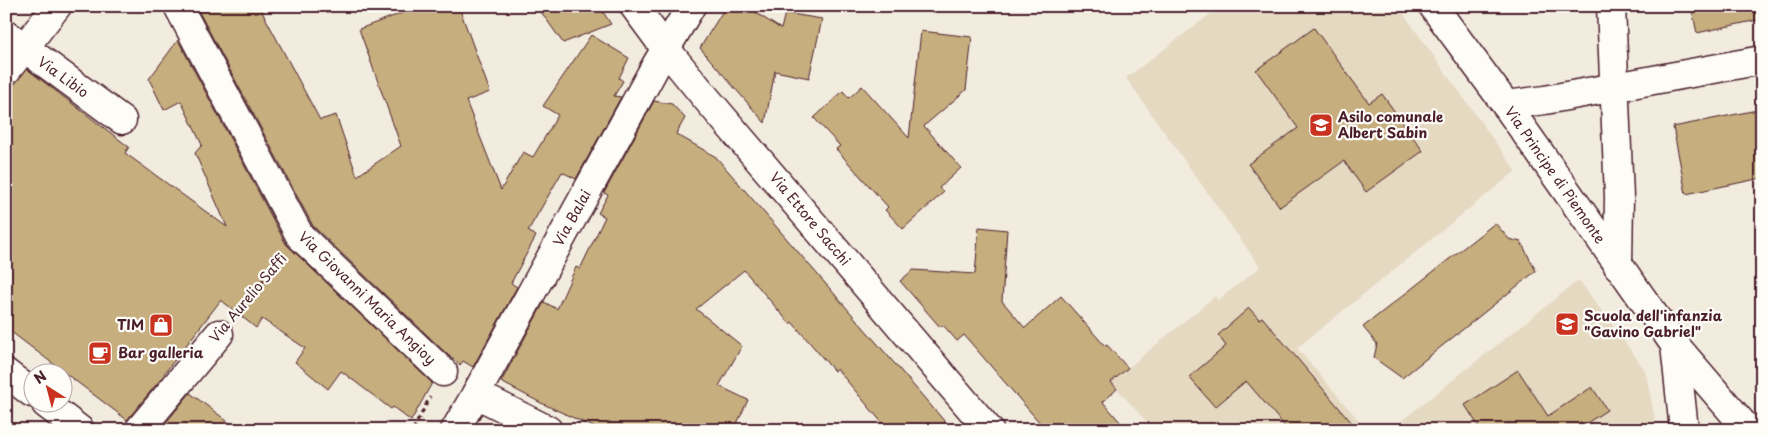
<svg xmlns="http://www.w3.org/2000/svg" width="1768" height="436" font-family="'Playpen Sans',sans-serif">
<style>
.built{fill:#e5d9c2}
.building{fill:#c6ae7e;stroke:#4a1f2b}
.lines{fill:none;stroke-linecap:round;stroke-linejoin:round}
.minor-casing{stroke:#4a1f2b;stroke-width:31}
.path{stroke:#4a1f2b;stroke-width:3;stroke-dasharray:5 4;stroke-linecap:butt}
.minor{stroke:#fdfcf7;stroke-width:28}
.labels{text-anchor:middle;stroke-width:4.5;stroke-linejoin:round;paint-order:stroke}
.street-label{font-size:14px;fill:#4a1f2b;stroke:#fdfcf7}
.poi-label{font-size:14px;font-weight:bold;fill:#4a1f2b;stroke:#fdfcf7;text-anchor:start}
</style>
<rect width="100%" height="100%" fill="#f2ecdf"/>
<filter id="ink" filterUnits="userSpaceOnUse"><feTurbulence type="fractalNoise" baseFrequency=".02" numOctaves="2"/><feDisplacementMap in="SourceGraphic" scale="10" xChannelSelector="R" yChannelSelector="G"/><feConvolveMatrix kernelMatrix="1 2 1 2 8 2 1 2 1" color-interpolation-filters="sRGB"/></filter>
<g filter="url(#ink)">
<g class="built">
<path d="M1221,6H1398L1516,171L1297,348L1367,430H1154L1111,382L1215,296L1218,300L1260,267L1126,78Z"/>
<path d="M1579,280L1643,367L1646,374L1657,430H1390Z"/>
</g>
<g class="building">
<path d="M204,6H259L320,120L336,115L357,176L401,146L359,29L421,6L459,7L490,92L466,101L501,190L523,152L533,157L558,115L543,106L591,35L629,58L619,78L623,81L614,96L621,97L576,179L562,172L528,231L536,236L511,283L517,287L473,367L463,361L460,365L449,356L313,226L199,12Z"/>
<path d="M537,6H599L611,24L563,43Z"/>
<path d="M726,6L750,9L781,29L785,13L822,19L809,78L775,71L765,123L700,48Z"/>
<path d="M1691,6H1762V19L1697,33Z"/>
<path d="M1314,28L1369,103L1382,94L1423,151L1366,192L1344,161L1280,207L1248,164L1298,128L1256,70Z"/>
<path d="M921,31L972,37L966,90L924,126L961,168L939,188L944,192L903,229L885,210L888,207L836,149L840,146L814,118L843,91L849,98L862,86L909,138Z"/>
<path d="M178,40L286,244L432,383L411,421L393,407L391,409L341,371L328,389L295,362L305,348L262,319L256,328L221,300L164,374H165L127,420L6,328V92L27,69L129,147L125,153L227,227L195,153L202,145L181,101L164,110L149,79Z"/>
<path d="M654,101L672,104L685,118L676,134L716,157L952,430H888L837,369L834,371L792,322L790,324L744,270L696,309L742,346L719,386L748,400L734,430H600L541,403L501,382L544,302L557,309L576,267L580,269L605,217L598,213L608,195L604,193Z"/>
<path d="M1762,109V178L1686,194L1673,127Z"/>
<path d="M1495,223L1509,239L1521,242L1536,271L1402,378L1374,358L1377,344L1363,327Z"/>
<path d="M979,227L1007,230L1002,301L1025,328L1061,296L1105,346L1107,345L1128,368L1111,382L1117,389L1103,402L1127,430H1046L964,335L957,341L943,325L940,327L900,281L913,270L975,274Z"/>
<path d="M1249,308L1259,319L1262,317L1358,430H1288L1246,381L1215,407L1189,377L1226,346L1218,335Z"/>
<path d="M1518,370L1548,416L1592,387L1607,410L1576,430H1481L1465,405Z"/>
<path d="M190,393L239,430H160Z"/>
</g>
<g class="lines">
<g class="minor-casing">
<g id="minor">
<path d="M178,6L300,236L443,372"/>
<path d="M634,6L665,48L706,98L989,430"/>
<path d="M1433,6L1506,105L1675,345L1748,430"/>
<path d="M1611,6L1619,197L1618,266"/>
<path d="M6,34L122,120"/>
<path d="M6,71L57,6"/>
<path d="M1506,105L1545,100L1762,60"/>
<path d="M1675,345L1684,430"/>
<path d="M6,373L32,393"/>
<path d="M476,394L548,430"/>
<path d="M46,404L80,430"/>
<path d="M139,430L219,334"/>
<path d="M455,430L476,394L655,67L691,6"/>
</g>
</g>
<g class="path">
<path d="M238,311L280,260"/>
<path d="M413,430L430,397"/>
</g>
<use href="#minor" class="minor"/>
</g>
</g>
<defs>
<g id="school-square" transform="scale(1.25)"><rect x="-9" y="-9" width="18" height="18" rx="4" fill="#c8321e" stroke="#fdfcf7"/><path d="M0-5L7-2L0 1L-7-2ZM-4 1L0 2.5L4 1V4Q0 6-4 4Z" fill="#fff"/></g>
<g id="shop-square" transform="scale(1.25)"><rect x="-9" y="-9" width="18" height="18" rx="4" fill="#c8321e" stroke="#fdfcf7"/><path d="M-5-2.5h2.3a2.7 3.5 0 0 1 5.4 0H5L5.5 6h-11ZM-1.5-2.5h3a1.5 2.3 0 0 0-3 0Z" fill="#fff"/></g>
<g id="cafe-square" transform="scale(1.25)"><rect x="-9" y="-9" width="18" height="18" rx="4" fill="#c8321e" stroke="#fdfcf7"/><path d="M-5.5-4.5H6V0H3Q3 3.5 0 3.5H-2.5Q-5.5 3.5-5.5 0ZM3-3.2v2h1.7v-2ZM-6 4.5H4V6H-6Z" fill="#fff"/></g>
</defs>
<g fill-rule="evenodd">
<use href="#school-square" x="1321" y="125"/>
<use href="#school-square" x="1567" y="324"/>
<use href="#shop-square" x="161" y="325"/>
<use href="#cafe-square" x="100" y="353"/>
</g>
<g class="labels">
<g class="street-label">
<text transform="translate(63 77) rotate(36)" y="5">Via Libio</text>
<text transform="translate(1555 175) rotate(55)" y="5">Via Principe di Piemonte</text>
<text transform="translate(572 218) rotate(-61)" y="5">Via Balai</text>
<text transform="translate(810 219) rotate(50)" y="5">Via Ettore Sacchi</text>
<text transform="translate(248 298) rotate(-50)" y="5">Via Aurelio Saffi</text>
<text transform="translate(367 298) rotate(44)" y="5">Via Giovanni Maria Angioy</text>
</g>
<g class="poi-label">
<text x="1338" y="122">Asilo comunale<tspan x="1338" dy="16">Albert Sabin</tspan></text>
<text x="1584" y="321">Scuola dell'infanzia<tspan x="1584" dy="16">"Gavino Gabriel"</tspan></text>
<text x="144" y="330" text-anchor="end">TIM</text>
<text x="118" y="358">Bar galleria</text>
</g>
</g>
<rect width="1768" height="436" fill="none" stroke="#fdfcf7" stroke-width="25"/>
<rect x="12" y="12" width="1743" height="411" fill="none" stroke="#4a1f2b" stroke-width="2" filter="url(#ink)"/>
<g transform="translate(48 388) rotate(324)"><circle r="24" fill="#fdfcf7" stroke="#b5a4a5"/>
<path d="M0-4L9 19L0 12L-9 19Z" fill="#c8321e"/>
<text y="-8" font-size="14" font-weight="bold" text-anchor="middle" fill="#4a1f2b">N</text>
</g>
</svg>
